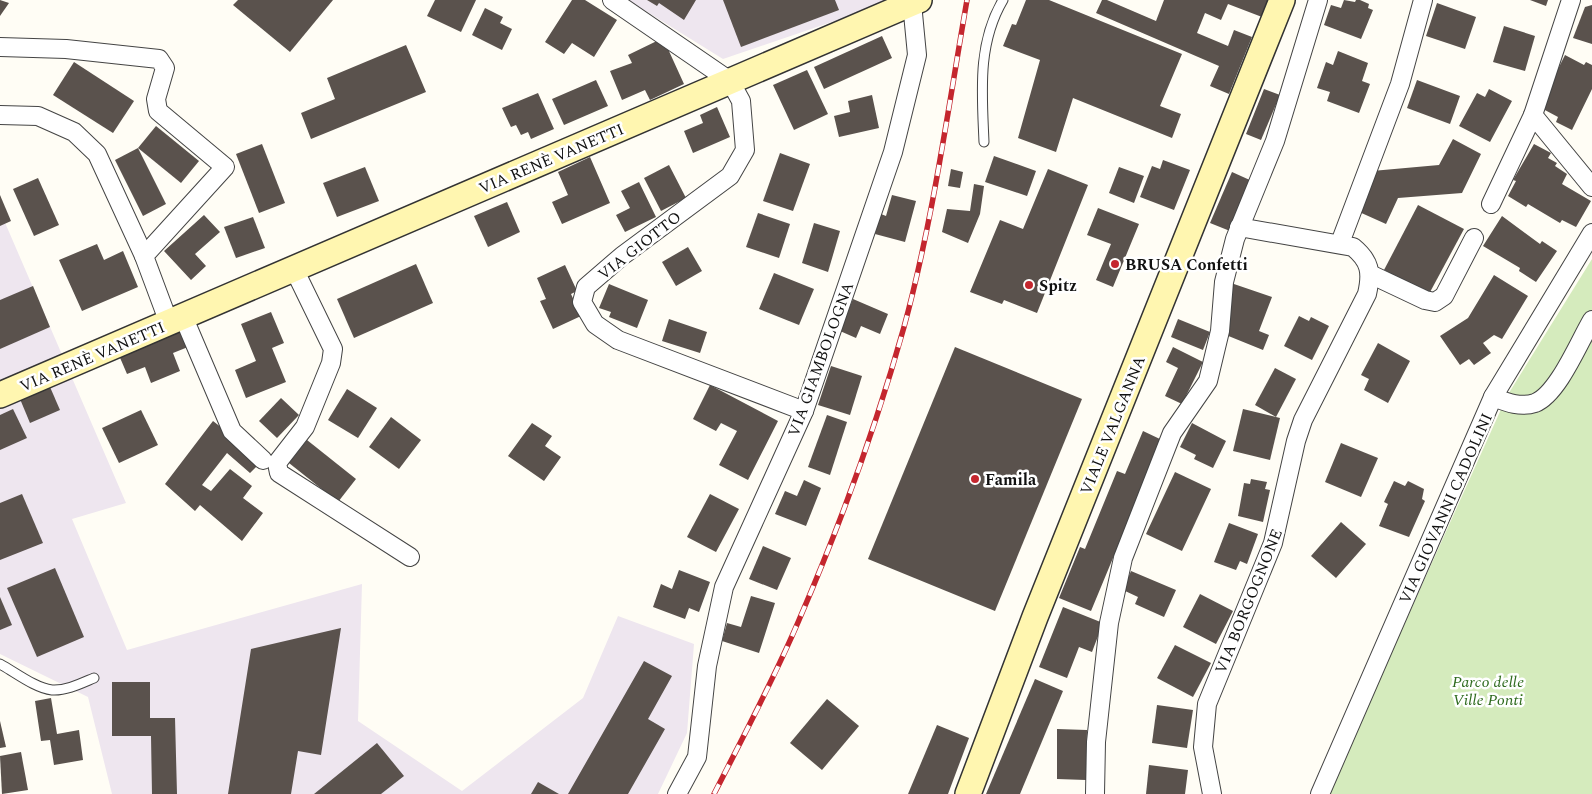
<svg xmlns="http://www.w3.org/2000/svg" width="1592" height="794" font-family="Spectral,serif">
<style>
.industrial{fill:#eee6ef}
.green{fill:#d5ebbd}
.building{fill:#5a524d}
.lines{fill:none;stroke-linecap:round;stroke-linejoin:round}
.lane-casing{stroke:#444;stroke-width:11}
.street-casing{stroke:#444;stroke-width:20}
.secondary-casing{stroke:#333;stroke-width:28}
.lane{stroke:#fff;stroke-width:9}
.street{stroke:#fff;stroke-width:18}
.secondary{stroke:#fff6b0;stroke-width:25}
.rail-casing{stroke:#c4262e;stroke-width:5.5}
.rail{stroke:#fff;stroke-width:4;stroke-dasharray:11;stroke-linecap:butt}
.poi-dot{fill:#c4262e;stroke:#fff;stroke-width:2}
.labels{text-anchor:middle;stroke-width:5;stroke-linejoin:round;paint-order:stroke}
.street-label{font-size:16px;fill:#111;stroke:#fff}
.poi-label{font-size:16px;font-weight:bold;fill:#111;stroke:#fff;text-anchor:start}
.park-label{font-size:16px;font-style:italic;fill:#2f6b1f;stroke:#fff}
</style>
<rect width="100%" height="100%" fill="#fffdf5"/>
<g class="industrial">
<path d="M628,0H896L723,59Z"/>
<path d="M0,211L126,503L72,519L127,650L362,584L358,721L462,791L583,698L618,616L694,644L687,733L658,794H112L88,697L0,654Z"/>
</g>
<path class="green" d="M1592,259V794H1328L1507,396Z"/>
<g class="building">
<path d="M0,0L9,3L0,16Z"/>
<path d="M238,0H333L290,52L233,5Z"/>
<path d="M435,0H476L461,32L427,16Z"/>
<path d="M572,0H585L617,20L594,57L572,43L564,54L545,42Z"/>
<path d="M647,0H696L684,20L659,3L657,6Z"/>
<path d="M723,0H835L839,10L741,47Z"/>
<path d="M1026,0H1049L1182,54L1160,106L1181,114L1172,138L1073,98L1056,152L1018,138L1040,60L1003,46L1012,24L1016,25Z"/>
<path d="M1102,0H1107L1156,21L1164,0H1269L1262,17L1228,4L1221,20L1205,13L1197,33L1228,46L1234,30L1252,37L1229,94L1210,86L1219,66L1096,13Z"/>
<path d="M1344,0L1355,2L1356,0H1360L1369,4L1368,8L1373,10L1361,39L1324,25L1331,5L1341,8Z"/>
<path d="M1530,0H1548L1546,6Z"/>
<path d="M1437,3L1476,17L1465,49L1426,36Z"/>
<path d="M1592,5V44L1573,38L1585,7Z"/>
<path d="M485,8L503,17L500,23L512,29L502,50L472,35Z"/>
<path d="M1504,26L1535,36L1525,71L1493,62Z"/>
<path d="M882,36L892,58L824,89L814,67Z"/>
<path d="M663,38L684,84L650,100L645,90L622,100L610,71L632,63L628,55Z"/>
<path d="M406,45L426,92L311,139L301,113L335,99L327,78Z"/>
<path d="M1338,51L1368,63L1362,81L1370,84L1359,113L1327,101L1330,92L1317,88L1326,62L1333,65Z"/>
<path d="M1565,55L1584,65L1586,62L1592,65V89L1572,130L1556,122L1558,117L1543,109L1551,91L1548,89Z"/>
<path d="M74,62L134,101L113,133L53,95Z"/>
<path d="M807,70L828,114L794,130L773,85Z"/>
<path d="M596,80L608,106L564,125L552,99Z"/>
<path d="M1417,80L1460,96L1450,124L1407,108Z"/>
<path d="M1264,89L1280,95L1261,140L1246,134Z"/>
<path d="M1489,89L1512,101L1490,142L1459,126L1477,93L1485,97Z"/>
<path d="M538,93L554,129L531,139L528,132L521,135L516,125L511,127L502,108Z"/>
<path d="M872,95L879,128L839,137L834,116L850,112L848,101Z"/>
<path d="M717,107L730,137L693,153L684,131L703,123L700,115Z"/>
<path d="M156,126L199,161L181,183L138,148Z"/>
<path d="M1453,139L1481,154L1462,193L1398,198L1386,224L1357,211L1372,171L1439,165Z"/>
<path d="M262,144L285,203L259,213L236,154Z"/>
<path d="M1534,144L1551,153L1548,158L1557,163L1555,166L1567,174L1562,184L1591,201L1576,227L1562,220L1560,223L1528,204L1526,207L1508,196L1516,181L1513,180Z"/>
<path d="M138,148L166,204L143,216L115,160Z"/>
<path d="M780,153L810,164L793,211L763,201Z"/>
<path d="M994,156L1036,171L1027,196L985,182Z"/>
<path d="M590,157L610,203L562,224L552,202L568,195L558,172Z"/>
<path d="M1163,160L1190,170L1174,210L1140,197L1152,166L1160,169Z"/>
<path d="M669,165L686,198L661,211L644,178Z"/>
<path d="M365,167L379,201L337,217L323,183Z"/>
<path d="M1119,167L1144,176L1134,203L1109,193Z"/>
<path d="M951,169L963,172L960,188L948,186Z"/>
<path d="M1048,169L1088,185L1037,313L1004,300L1002,304L970,292L1000,220L1023,229Z"/>
<path d="M1232,172L1252,181L1230,231L1210,223Z"/>
<path d="M38,178L59,225L34,236L13,189Z"/>
<path d="M639,182L656,217L625,232L616,215L630,208L621,191Z"/>
<path d="M974,184L984,186L980,214L968,243L942,232L947,209L970,211Z"/>
<path d="M0,195L11,221L0,226Z"/>
<path d="M892,195L916,201L905,242L875,234L881,214L886,216Z"/>
<path d="M507,202L520,232L488,247L474,216Z"/>
<path d="M1418,205L1464,229L1429,294L1384,270Z"/>
<path d="M1098,208L1139,224L1113,287L1096,280L1111,244L1087,235Z"/>
<path d="M758,213L790,224L779,258L746,247Z"/>
<path d="M204,215L220,232L195,254L206,266L191,280L164,251Z"/>
<path d="M1502,216L1540,244L1542,241L1557,251L1536,282L1519,271L1520,268L1483,246Z"/>
<path d="M253,217L265,248L236,258L224,227Z"/>
<path d="M814,223L840,231L828,272L802,263Z"/>
<path d="M97,244L104,260L123,251L138,287L82,311L59,260Z"/>
<path d="M688,247L702,271L676,286L662,262Z"/>
<path d="M416,264L433,303L354,338L337,299Z"/>
<path d="M565,265L577,291L571,294L581,316L553,329L540,301L546,299L537,278Z"/>
<path d="M774,273L814,289L799,325L759,309Z"/>
<path d="M1494,275L1528,296L1502,339L1494,335L1483,343L1491,353L1474,365L1469,359L1460,365L1440,336L1468,318Z"/>
<path d="M1231,283L1272,297L1259,331L1269,335L1263,350L1226,335Z"/>
<path d="M609,284L648,300L637,328L609,317L611,312L599,308Z"/>
<path d="M33,286L50,327L0,349V300Z"/>
<path d="M853,299L888,314L880,334L861,326L856,338L840,331Z"/>
<path d="M271,312L284,343L272,348L286,382L246,398L235,370L256,361L241,324Z"/>
<path d="M1299,316L1309,321L1311,317L1329,326L1312,360L1284,346Z"/>
<path d="M669,319L707,332L700,353L662,341Z"/>
<path d="M1178,319L1210,332L1203,350L1171,337Z"/>
<path d="M180,328L188,347L173,353L180,371L151,383L145,367L127,374L118,353Z"/>
<path d="M1378,343L1410,361L1388,403L1364,390L1369,379L1361,375Z"/>
<path d="M955,347L1082,399L995,611L868,559Z"/>
<path d="M1173,347L1203,362L1182,404L1165,396L1178,368L1166,362Z"/>
<path d="M831,366L862,376L850,415L818,405Z"/>
<path d="M1275,368L1296,379L1276,417L1255,405Z"/>
<path d="M710,385L778,421L748,480L719,465L737,431L721,423L716,431L693,419Z"/>
<path d="M50,387L60,410L30,423L20,399Z"/>
<path d="M347,389L377,408L358,438L328,420Z"/>
<path d="M281,398L299,415L277,438L259,421Z"/>
<path d="M13,409L27,438L0,450V415Z"/>
<path d="M1243,409L1280,418L1270,460L1233,451Z"/>
<path d="M141,410L158,445L119,463L102,428Z"/>
<path d="M827,415L847,422L830,475L808,467Z"/>
<path d="M391,417L421,440L399,469L369,447Z"/>
<path d="M213,421L263,460L250,473L227,453L202,485L211,491L230,469L252,486L243,498L263,513L242,541L200,505L195,511L165,484Z"/>
<path d="M532,423L552,436L545,446L561,457L544,481L508,456Z"/>
<path d="M1192,423L1226,441L1213,468L1194,459L1196,455L1180,447Z"/>
<path d="M1143,431L1162,440L1091,611L1059,598L1080,547L1085,549L1117,471L1125,474Z"/>
<path d="M307,440L356,479L338,502L289,463Z"/>
<path d="M1341,443L1378,458L1361,497L1325,482Z"/>
<path d="M1175,472L1211,489L1182,551L1146,534Z"/>
<path d="M1251,479L1267,482L1265,489L1270,490L1263,522L1238,516L1244,483L1250,484Z"/>
<path d="M804,480L821,488L806,526L775,514L785,491L797,496Z"/>
<path d="M1394,481L1405,486L1408,481L1424,489L1422,499L1425,501L1409,537L1379,526L1388,504L1384,502Z"/>
<path d="M22,494L43,543L0,560V503Z"/>
<path d="M710,494L739,509L716,552L687,537Z"/>
<path d="M1341,522L1366,544L1336,578L1311,556Z"/>
<path d="M1229,523L1258,534L1247,564L1240,561L1236,570L1214,562Z"/>
<path d="M763,546L791,558L777,590L749,579Z"/>
<path d="M55,568L84,637L37,657L7,588Z"/>
<path d="M679,570L710,582L699,612L689,608L685,619L653,607L661,584L672,589Z"/>
<path d="M1131,571L1176,590L1164,617L1135,604L1138,597L1123,590Z"/>
<path d="M1200,594L1233,611L1216,644L1183,627Z"/>
<path d="M751,596L775,603L759,653L722,641L727,623L741,627Z"/>
<path d="M0,597L12,625L0,630Z"/>
<path d="M1063,607L1103,623L1092,652L1079,647L1067,678L1039,667Z"/>
<path d="M341,628L321,755L298,751L291,794H228L251,649Z"/>
<path d="M1175,645L1211,663L1193,697L1157,678Z"/>
<path d="M644,661L672,676L648,719L665,729L628,794H568Z"/>
<path d="M1035,679L1063,691L1020,794H986Z"/>
<path d="M112,682H150V718H175L177,794H152L151,736H112Z"/>
<path d="M51,698L57,734L79,730L83,760L54,765L50,740L41,741L35,701Z"/>
<path d="M827,699L859,726L822,770L790,743Z"/>
<path d="M1157,705L1193,710L1187,748L1152,743Z"/>
<path d="M0,721L6,747L0,748Z"/>
<path d="M937,725L969,738L948,794H908Z"/>
<path d="M1057,729L1087,730L1086,780L1057,779Z"/>
<path d="M377,743L404,776L381,794H314Z"/>
<path d="M21,752L28,790L2,794L0,756Z"/>
<path d="M1149,765L1188,770L1185,794H1146Z"/>
<path d="M538,782L559,794H531Z"/>
</g>
<g class="lines">
<g class="lane-casing">
<g id="lane">
<path d="M984,142C982,93 977,44 1003,0"/>
<path d="M0,664C15,672 35,688 52,690C66,691 82,683 94,678"/>
</g>
</g>
<g class="street-casing">
<g id="street">
<path d="M612,0L730,81L741,101L745,150L730,176L622,256L586,287L582,302L595,324L618,340L804,411"/>
<path d="M0,47L66,49L159,59L165,68L156,99L158,111L225,167L144,256L169,323"/>
<path d="M0,115L38,116L74,132L97,154L144,256"/>
<path d="M1533,115L1592,187"/>
<path d="M1491,204L1533,115L1571,0"/>
<path d="M1340,243L1400,84L1423,0"/>
<path d="M294,269L333,349L331,363L305,427L277,463L279,473L410,557"/>
<path d="M1370,274L1425,300L1435,302L1444,296L1474,238"/>
<path d="M183,316L232,431L263,460"/>
<path d="M1493,397C1506,402 1520,408 1535,403C1558,394 1579,342 1592,320"/>
<path d="M677,794L697,757L707,666L724,587L804,411L893,152L917,55L912,3L909,0"/>
<path d="M1095,794L1096,742L1109,623L1123,558L1172,433L1208,381L1220,331L1224,282L1235,239L1275,141L1318,0"/>
<path d="M1212,794L1203,747L1207,704L1273,543L1296,441L1303,420L1367,294C1372,272 1370,261 1353,247L1239,227"/>
<path d="M1320,794L1493,397L1592,233"/>
</g>
</g>
<g class="secondary-casing">
<g id="secondary">
<path d="M0,395L919,0"/>
<path d="M968,794L1035,617L1282,0"/>
</g>
</g>
<use href="#lane" class="lane"/>
<use href="#street" class="street"/>
<use href="#secondary" class="secondary"/>
<g class="rail-casing">
<path id="rail" d="M714,794C743,737 774,679 799,620C840,525 876,427 904,327C933,220 948,109 967,0"/>
</g>
<use href="#rail" class="rail"/>
</g>
<g class="poi-dot">
<circle cx="1115" cy="264" r="5"/>
<circle cx="1029" cy="285" r="5"/>
<circle cx="975" cy="479" r="5"/>
</g>
<g class="labels">
<g class="street-label">
<text transform="translate(551 158) rotate(-23)" y="6">VIA RENÈ VANETTI</text>
<text transform="translate(639 245) rotate(-38)" y="6">VIA GIOTTO</text>
<text transform="translate(92 356) rotate(-23)" y="6">VIA RENÈ VANETTI</text>
<text transform="translate(820 359) rotate(-70)" y="6">VIA GIAMBOLOGNA</text>
<text transform="translate(1112 425) rotate(-68)" y="6">VIALE VALGANNA</text>
<text transform="translate(1445 508) rotate(-66)" y="6">VIA GIOVANNI CADOLINI</text>
<text transform="translate(1248 601) rotate(-68)" y="6">VIA BORGOGNONE</text>
</g>
<g class="poi-label">
<text x="1125" y="270">BRUSA Confetti</text>
<text x="1039" y="291">Spitz</text>
<text x="985" y="485">Famila</text>
</g>
<g class="park-label">
<text x="1488" y="687">Parco delle<tspan x="1488" dy="18">Ville Ponti</tspan></text>
</g>
</g>
</svg>
